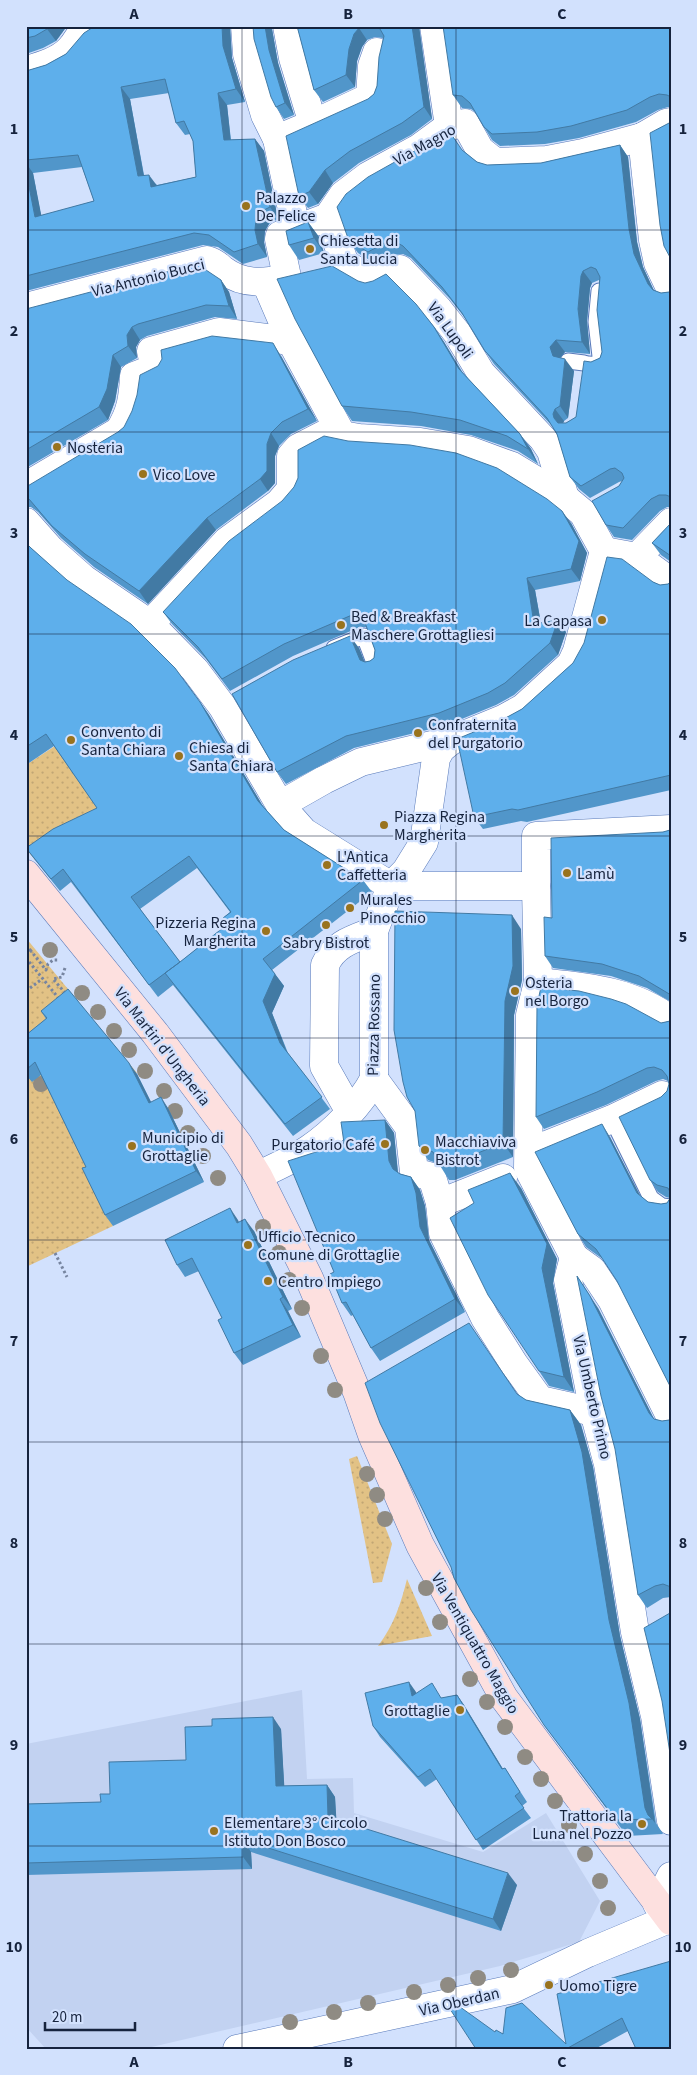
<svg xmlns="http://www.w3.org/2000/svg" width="697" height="2075" font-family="'Source Sans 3',sans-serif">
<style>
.built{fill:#c2d2f1}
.green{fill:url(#green-dots)}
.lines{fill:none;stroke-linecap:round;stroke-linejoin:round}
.lane-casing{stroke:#597aba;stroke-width:17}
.street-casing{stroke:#597aba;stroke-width:29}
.secondary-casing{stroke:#597aba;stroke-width:29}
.path{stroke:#7785a0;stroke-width:3;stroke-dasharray:2.5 2.5;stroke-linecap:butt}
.lane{stroke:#fff;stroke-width:15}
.street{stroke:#fff;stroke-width:28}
.secondary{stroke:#fde0df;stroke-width:28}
.tree{fill:#8f8b83}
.wall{fill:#5196ca;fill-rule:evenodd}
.shaded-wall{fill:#427aa4}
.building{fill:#5eafeb;stroke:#427aa4;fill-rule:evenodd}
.grid{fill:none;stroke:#16233d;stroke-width:1;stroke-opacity:0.55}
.poi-dot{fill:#99731e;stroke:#d2e1fd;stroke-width:2}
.labels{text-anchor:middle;stroke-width:4.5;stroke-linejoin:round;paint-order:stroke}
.street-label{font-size:16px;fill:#16233d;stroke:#d2e1fd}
.poi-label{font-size:16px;fill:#16233d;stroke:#d2e1fd;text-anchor:start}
.neatline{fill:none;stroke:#16233d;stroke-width:2}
.grid-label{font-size:16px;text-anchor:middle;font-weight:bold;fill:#16233d}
</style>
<defs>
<pattern id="green-dots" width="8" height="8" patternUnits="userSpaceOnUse" patternTransform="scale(1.25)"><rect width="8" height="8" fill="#e2c285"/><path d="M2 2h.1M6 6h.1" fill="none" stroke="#c1a674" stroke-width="1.8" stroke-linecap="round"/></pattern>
</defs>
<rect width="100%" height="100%" fill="#d2e1fd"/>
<path class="built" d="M302,1690L307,1779L353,1778L354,1813L483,1852L546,1813L600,1901L579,1942L500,1966L143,2049H46L26,2027V1744Z"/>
<g class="green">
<path d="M55,746L105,820L61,841L35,860L26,849V765Z"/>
<path d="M26,938L137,1073L60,1110L94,1178L90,1180L113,1226L26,1267Z"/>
<path d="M357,1456L392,1544L382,1582L373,1583L349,1459Z"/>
<path d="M407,1579L432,1636L378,1646C394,1625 401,1603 407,1579Z"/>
</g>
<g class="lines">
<g class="lane-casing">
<g id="lane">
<path d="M568,361L584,363"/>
<path d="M588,364L601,365L596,322L599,291"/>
<path d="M334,648L364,636L375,665"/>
<path d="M612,1119L651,1198L662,1206L671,1207"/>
</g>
</g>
<g class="street-casing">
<g id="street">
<path d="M245,26L247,54L265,115L277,139L296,228"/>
<path d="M434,26L449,126"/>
<path d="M26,70C40,66 59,61 70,49C81,37 76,33 96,26"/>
<path d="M313,124L370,97L372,66L377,52"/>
<path d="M642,137L653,240L658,263L671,290"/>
<path d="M277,139L313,124L293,58L287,26"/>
<path d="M328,217L345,264L376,282L400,269L438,309L457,333L481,373L543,439L551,451L565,498"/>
<path d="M287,277L279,239L280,235L328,217L343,195L368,176L419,148L449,126L465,123L480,150L495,162L547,160L583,153L642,137L666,123L671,122"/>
<path d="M266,283L291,341L342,435L359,438L420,442L468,450L512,466L565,498L583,513L604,551"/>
<path d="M26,307L207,260C215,262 217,265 223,270C242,284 262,284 284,278"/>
<path d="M26,486L119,431C131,413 133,397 134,376L155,368L151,351L219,332L291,341"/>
<path d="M26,522L50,549L84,579L150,624L195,670L222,706L280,805L304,832L391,886"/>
<path d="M604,551L637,557L671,582"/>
<path d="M637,557L671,522"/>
<path d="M150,624L227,541L279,503L291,489V456L298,448L337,428"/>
<path d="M280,805L324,780L361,762L452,740L503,719L523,708L571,664L577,651L604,551"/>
<path d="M391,886H536L538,982L530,1015L528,1168L574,1257L568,1280L594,1412L608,1464L635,1632L655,1716L671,1821"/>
<path d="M536,886V836L671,829"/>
<path d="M538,982C585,987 632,990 671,1020"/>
<path d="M374,1079L409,1127L414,1172L432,1177L440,1203L443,1233L485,1318L514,1364L540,1400L594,1412"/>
<path d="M350,1112L324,1066L325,965C334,944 353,939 374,931"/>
<path d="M529,1152L612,1119L662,1095"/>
<path d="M258,1176C274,1167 293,1160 309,1149C333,1133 361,1104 374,1079V931L391,886L406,871L424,842L436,758L441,749L452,740"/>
<path d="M440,1203L503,1178"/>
<path d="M574,1257L592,1270L612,1300L671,1418"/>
<path d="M657,1904L671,1876"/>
<path d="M237,2049L513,1989L588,1953L669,1919"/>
</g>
</g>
<g class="secondary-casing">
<path id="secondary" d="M26,874L155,1033L239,1145L258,1176L309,1278L357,1392L372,1435L420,1545L504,1698L671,1921"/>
</g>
<g class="path">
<path d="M26,945L31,951"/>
<path d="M26,955L31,951L46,970L48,964L53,960H58"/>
<path d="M26,958L60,1000"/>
<path d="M65,968L62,977L53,979L67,995"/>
<path d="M26,991L42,979"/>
<path d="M55,1253L67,1277"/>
</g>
<use href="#lane" class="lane"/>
<use href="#street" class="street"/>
<use href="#secondary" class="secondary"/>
</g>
<g class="tree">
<circle cx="50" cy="950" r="8"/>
<circle cx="82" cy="993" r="8"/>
<circle cx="98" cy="1012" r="8"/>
<circle cx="114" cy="1031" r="8"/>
<circle cx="129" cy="1050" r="8"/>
<circle cx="145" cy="1071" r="8"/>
<circle cx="41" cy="1084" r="8"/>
<circle cx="164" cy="1091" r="8"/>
<circle cx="175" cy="1111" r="8"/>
<circle cx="188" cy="1133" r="8"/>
<circle cx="203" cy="1156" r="8"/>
<circle cx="218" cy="1178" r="8"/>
<circle cx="263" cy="1227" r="8"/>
<circle cx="279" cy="1253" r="8"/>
<circle cx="289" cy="1280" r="8"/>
<circle cx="302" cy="1308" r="8"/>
<circle cx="321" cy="1356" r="8"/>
<circle cx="335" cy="1390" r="8"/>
<circle cx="367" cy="1474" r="8"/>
<circle cx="377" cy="1495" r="8"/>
<circle cx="385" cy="1519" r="8"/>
<circle cx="426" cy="1588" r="8"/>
<circle cx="440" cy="1622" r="8"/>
<circle cx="470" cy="1679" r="8"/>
<circle cx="487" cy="1702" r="8"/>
<circle cx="505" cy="1727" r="8"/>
<circle cx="525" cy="1757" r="8"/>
<circle cx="541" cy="1779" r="8"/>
<circle cx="555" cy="1801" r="8"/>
<circle cx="569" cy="1825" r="8"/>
<circle cx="585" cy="1854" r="8"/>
<circle cx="600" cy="1881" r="8"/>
<circle cx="608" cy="1908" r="8"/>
<circle cx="511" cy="1970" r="8"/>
<circle cx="478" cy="1978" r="8"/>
<circle cx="448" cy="1985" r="8"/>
<circle cx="414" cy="1992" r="8"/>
<circle cx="368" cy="2003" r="8"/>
<circle cx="334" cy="2012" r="8"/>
<circle cx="290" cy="2022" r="8"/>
</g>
<g class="wall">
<path d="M26,26H67L56,41L43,48L26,54Z"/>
<path d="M95,26H230L232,58L245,102L227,105L231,140L255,139L264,151L278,219L269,224L265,231L264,242L267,257L243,264L218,247L203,245L26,291V71L46,65L66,54ZM169,93L176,123L185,135L190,134L193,141L196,177L157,185L144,175L130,99ZM82,167L94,201L41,216L33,173Z"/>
<path d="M253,26H272V29L278,63L294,115L284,119L276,107Z"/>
<path d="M297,26H419L432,119L411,135L359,163L333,183L318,204L308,208L299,196L368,99L374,94L377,86L383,38L375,37L367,40L362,47L357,61L355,87L323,102L314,90Z"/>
<path d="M671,26V107H668L658,110L636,122L579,138L545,144L500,146L492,140L484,127L475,112L471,109L462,108L453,95Z"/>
<path d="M620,145L628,157L637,242L643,267L654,291L661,293L669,292L671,290V507H667L660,511L632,540L614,537L606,525L619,486L622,481L619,482L590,498L579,489L570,477L557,434L553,427L494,364L485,351L465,318L450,299L411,258L403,254L393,255L376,264L358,253L349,241L462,150L477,162L487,165L541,163ZM599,280L602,352L600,358L591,362L576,417L566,423H563L564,421L568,418L574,371L560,358L565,352L590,354L587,321L590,288L592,283Z"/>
<path d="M308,222L319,237L324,253L299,260L289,245Z"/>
<path d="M221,280L229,292L237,319L215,317L147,336L140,340L136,347L137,358L121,367L115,401L108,420L26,468V309Z"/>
<path d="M434,327L444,342L463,373L520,434L531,449L538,464L518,451L471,435L421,426L352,421L342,406Z"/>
<path d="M281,356L317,421L291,434L279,446L275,456V483L268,491L216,530L148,604L94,567L61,538L38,512L31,507H26V487Z"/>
<path d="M571,523L587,553L580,581L535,590L541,623L566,632L558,655L514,695L496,705L447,725L354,748L286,784L277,772L359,648L364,662L370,661L374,658L375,650L367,628L366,627H360L293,656L230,691L206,659L172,624L163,612Z"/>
<path d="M671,523V562L661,555L652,543Z"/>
<path d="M26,543L31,548L200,702L209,715L262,805L284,830L363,880L372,892L272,970L284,986L272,1013L288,1053L330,1109L293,1136L173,985L158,997L71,882L60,891L35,860L26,848L97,808L54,746L26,765ZM197,868L230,912L223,918L228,924L180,962L140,909Z"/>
<path d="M653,582L660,585L668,584L671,582V790L527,822L521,821L483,829L474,817L500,721L522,709L573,663Z"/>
<path d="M671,830V1002L647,988L611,976L553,968L545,956L552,918L663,832Z"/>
<path d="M521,929L522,980L514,1015L513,1157L455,1180H449L439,1164L428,1160L419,1146Z"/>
<path d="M41,1011L137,1074L151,1102L168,1108L204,1182L113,1226L105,1215L86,1167L41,1075L32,1082L26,1075V1035L46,1019Z"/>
<path d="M670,1021H671V1388L617,1281L604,1260L586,1247L578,1234L610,1137L640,1196L648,1202L661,1204L667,1203L670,1198L666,1197L658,1192L650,1180L661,1097L667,1091L669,1084L668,1081L663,1079L656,1081L606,1105L544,1129L536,1117L661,1023Z"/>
<path d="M385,1120L394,1133L398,1173L411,1177L420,1190L425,1206L429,1240L465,1312L380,1361L371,1348L353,1315L351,1316L342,1303L334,1272L344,1143Z"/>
<path d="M521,1188L557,1259L553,1283L574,1392L549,1386L539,1371Z"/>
<path d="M239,1222L254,1231L292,1309L288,1311L301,1337L243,1365L234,1353L222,1318L199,1271L185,1277L177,1265Z"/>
<path d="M598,1308L654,1419L662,1421L669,1420L671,1418V1597L663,1598L647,1608L638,1595Z"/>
<path d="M517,1394L526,1400L570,1410L581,1425L593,1467L620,1636L640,1719L656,1823L663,1834L627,1836L544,1725Z"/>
<path d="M416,1692V1693L442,1698L457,1695L464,1705L503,1769L505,1768L527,1802L522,1806L531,1818L483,1850L437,1779L425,1787L380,1737L373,1726Z"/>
<path d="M212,1726L281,1729L284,1786L327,1785L335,1797L336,1819L517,1885L501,1931L251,1852L252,1869L26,1875V1804L101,1802L110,1794L186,1760Z"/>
<path d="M671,1961L628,2031L595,2049H476L495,2032L566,2044Z"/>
</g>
<g class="shaded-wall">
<path d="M49,26H67L56,41L47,29Z"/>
<path d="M222,26H230L232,58L245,102L236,89L223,46Z"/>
<path d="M265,26H272V29L278,63L294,115L285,103L269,50Z"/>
<path d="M412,26H419L432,119L424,107Z"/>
<path d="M359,28L367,40L362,47L357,61L355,87L346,75L349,49L354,34Z"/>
<path d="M121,87L130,99L146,188L138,176Z"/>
<path d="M218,93L227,105L232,153L224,140Z"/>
<path d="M255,139L264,151L278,219L270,207Z"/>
<path d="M620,145L628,157L637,242L643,267L657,297L648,284L634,254L629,229Z"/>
<path d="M26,163L33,173L44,229L35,217L26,171Z"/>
<path d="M325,170L333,183L318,204L309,192Z"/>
<path d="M149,175L158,187H151Z"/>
<path d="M260,212L269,224L265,231L264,242L267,257L258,244L255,230L256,219Z"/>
<path d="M308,222L319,237L324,253L314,238Z"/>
<path d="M583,271L592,283L590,288L587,321L590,354L582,342L578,309L581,276Z"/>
<path d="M221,280L229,292L237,319L229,306Z"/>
<path d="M132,327L140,340L136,347L137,358L128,346L127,335Z"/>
<path d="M434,327L444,342L469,384L459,369Z"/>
<path d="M556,340L565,352L559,359L553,356L550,347Z"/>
<path d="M273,343L281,356L317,421L308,409Z"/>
<path d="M113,355L121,367L115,401L108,420L99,407Z"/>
<path d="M565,359L574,371L568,418L560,406Z"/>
<path d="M555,409L564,421L562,426V431L554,418L553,414Z"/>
<path d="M271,433L279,446L275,456V483L268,491L260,479L267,444Z"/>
<path d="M520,434L531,449L538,464L528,449Z"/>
<path d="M562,511L571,523L587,553L580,581L571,569Z"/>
<path d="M207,518L216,530L148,604L139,591Z"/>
<path d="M527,578L535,590L543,636L534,624Z"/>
<path d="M558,620L566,632L558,655L550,643Z"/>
<path d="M350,636L359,648L369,672L360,660Z"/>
<path d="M200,702L209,715L267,813L258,801Z"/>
<path d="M512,915L521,929L522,980L514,1015L513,1157L503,1143L505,1001Z"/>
<path d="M275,974L284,986L272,1013L288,1055L280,1043L263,1001Z"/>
<path d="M129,1063L137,1074L157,1114L149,1103Z"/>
<path d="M161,1097L168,1108L204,1182L196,1171Z"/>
<path d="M385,1120L394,1133L398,1174L393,1169L389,1161Z"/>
<path d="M602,1124L610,1137L645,1205L637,1193Z"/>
<path d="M510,1173L521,1188L557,1259L553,1283L574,1392L564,1377Z"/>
<path d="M411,1177L420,1190L425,1206L429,1240L465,1312L455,1299L420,1227Z"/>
<path d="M230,1208L238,1220L245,1235L237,1223Z"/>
<path d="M245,1219L254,1231L292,1309L283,1297Z"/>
<path d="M577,1276L598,1308L657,1425L649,1413Z"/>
<path d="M280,1299L288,1311L301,1337L293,1325Z"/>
<path d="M570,1410L581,1425L593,1467L620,1636L640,1719L655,1823L652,1819L648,1815L645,1808L609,1620Z"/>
<path d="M409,1682L416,1692L419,1706L412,1696Z"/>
<path d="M457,1695L464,1705L509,1779L502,1769Z"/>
<path d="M273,1717L281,1729L285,1798L276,1786Z"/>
<path d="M327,1785L335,1797L337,1829L328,1817Z"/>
<path d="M243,1840L251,1852L252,1869L243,1857Z"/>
<path d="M508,1873L517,1885L501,1931L493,1919Z"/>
</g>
<g class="building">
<path d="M26,26H49L47,29L35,36L26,38Z"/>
<path d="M95,26H222L223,46L236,89L218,93L224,140L255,139L270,207L260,212L256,219L255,230L258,244L234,252L209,235L194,233L26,276V171L35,217L94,201L78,155L26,160V71L46,65L66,54L84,33ZM165,79L176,123L184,121L193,141L196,177L151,187L149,175L138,176L121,87Z"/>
<path d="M253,26H265L269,50L285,103L276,107L271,97L254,39Z"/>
<path d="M297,26H362L359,28L354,34L349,49L346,75L314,90Z"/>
<path d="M376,26H412L424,107L402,123L350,151L325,170L309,192L299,196L286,136L368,99L374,94L377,86L379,57L384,36L380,29Z"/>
<path d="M443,26H671V97L667,95L659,94L650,97L627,110L571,126L537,132L492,134L484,127L470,103L462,96L453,95Z"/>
<path d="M671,122V259L664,246L660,225L650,133Z"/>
<path d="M447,128L462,150L477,162L487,165L541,163L620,145L629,229L634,254L648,284L653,290L661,293L669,292L671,290V497L666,495H659L651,499L623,528L606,525L592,501L619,486L624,478L622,473L615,468L610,469L581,486L570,477L557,434L547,418L485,351L462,313L442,287L403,246L394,241L384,243L368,252L349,241L337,207L346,194L368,177L418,149ZM591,267L596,269L600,277L597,310L602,352L600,358L591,362L584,361L576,417L566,423H558L554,418L553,414L555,409L560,406L565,359L553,356L550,347L556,340L582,342L578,309L581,276L583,271Z"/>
<path d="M308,222L314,238L289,245L286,231Z"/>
<path d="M197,264L221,280L229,306L206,305L138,324L132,327L127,335L128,346L113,355L107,389L99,407L26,450V309Z"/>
<path d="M332,266L358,281L365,283L373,281L386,274L416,304L434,327L459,369L520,434L528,449L507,436L460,420L411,412L342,406L295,319L277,279Z"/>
<path d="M212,336L273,343L308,409L282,422L271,433L267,444V471L260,479L207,518L139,591L85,554L52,526L29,499L26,497V487L118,432L124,427L132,411L137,395L140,375L158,366L162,359L161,350Z"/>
<path d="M324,436L348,441L410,445L456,453L497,468L547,499L562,511L579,541L571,569L527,578L534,624L558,620L550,643L505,683L488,693L439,713L346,736L277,772L232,694L293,660L350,636L360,660L365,662L370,661L374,658L375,650L364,620L357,615H352L284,644L222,679L198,647L163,612L229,541L282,501L294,487L298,478V450Z"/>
<path d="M671,523V556L652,543Z"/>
<path d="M26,543L31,548L67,580L131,624L175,668L200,702L258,801L284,830L363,880L263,959L275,974L263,1001L280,1043L322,1097L285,1124L165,973L180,962L149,985L63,869L51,879L26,848L53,829L97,808L46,734L26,747ZM189,856L231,912L223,918L229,923L180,962L131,897Z"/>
<path d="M607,557L622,559L653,582L660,585L668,584L671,582V775L518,810L512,809L474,817L457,739L500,721L522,709L573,663L584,643Z"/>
<path d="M670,830L671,995L639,976L602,964L545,956L544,917L552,918L551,838L663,832Z"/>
<path d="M395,911L512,915L513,966L505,1001L503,1143L445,1166H440L433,1152L419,1146L415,1111L407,1097L403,1082L394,1030Z"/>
<path d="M541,987L579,991L611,999L626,1004L661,1023L670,1021H671V1194L668,1188L657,1185L650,1180L619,1117L661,1097L667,1091L669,1084L667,1076L662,1070L654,1067L647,1068L597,1092L536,1117L537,1005Z"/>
<path d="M68,989L129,1063L149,1103L161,1097L196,1171L105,1215L82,1168L86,1167L35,1062L26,1070V1035L47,1018L41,1011Z"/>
<path d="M385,1120L389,1161L393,1169L400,1174L411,1177L416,1193L420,1227L455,1299L371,1348L346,1302L342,1303L330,1274L334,1272L288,1161L344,1143L341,1122Z"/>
<path d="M602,1124L637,1193L648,1202L661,1204L667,1203L671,1197V1388L617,1281L596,1249L578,1234L535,1152Z"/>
<path d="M510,1173L547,1244L542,1268L564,1377L539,1371L488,1295L450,1218L474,1203L468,1190Z"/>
<path d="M230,1208L237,1223L245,1219L283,1297L280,1299L293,1325L234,1353L218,1320L222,1318L192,1258L177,1265L165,1240Z"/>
<path d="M577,1276L590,1296L649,1413L654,1419L662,1421L669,1420L671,1418V1587L663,1584L655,1586L638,1595L615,1449L601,1396Z"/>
<path d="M469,1323L517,1394L526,1400L570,1410L582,1452L609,1620L629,1703L645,1808L648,1815L652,1819L616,1820L544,1725L471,1610L454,1578L451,1567L380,1423L365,1383Z"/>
<path d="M670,1613H671V1760L662,1701L644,1628Z"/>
<path d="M409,1682L412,1696L432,1683L441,1698L457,1695L502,1769L505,1768L520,1792L515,1796L524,1808L476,1840L430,1769L418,1777L373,1726L365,1693Z"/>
<path d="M273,1717L276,1786L327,1785L328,1817L508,1873L493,1919L243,1840V1857L26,1863V1804L101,1802L100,1794H110L109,1762L186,1760L185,1727L212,1726V1719Z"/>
<path d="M671,1961V2049H636L622,2018L566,2049H476L448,2006L456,2004L495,2032L496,2030L503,2034L506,2008L522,2003L566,2044L557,1994Z"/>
</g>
<path class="grid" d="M242,26V2049M456,26V2049M26,230H671M26,432H671M26,634H671M26,836H671M26,1038H671M26,1240H671M26,1442H671M26,1644H671M26,1846H671"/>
<g class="poi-dot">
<circle cx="246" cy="206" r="5"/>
<circle cx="310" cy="249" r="5"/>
<circle cx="57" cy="447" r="5"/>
<circle cx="143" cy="474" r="5"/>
<circle cx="602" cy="620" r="5"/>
<circle cx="341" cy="625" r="5"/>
<circle cx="418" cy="733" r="5"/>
<circle cx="71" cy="740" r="5"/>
<circle cx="179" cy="756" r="5"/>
<circle cx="384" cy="825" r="5"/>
<circle cx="327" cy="865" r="5"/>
<circle cx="567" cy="873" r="5"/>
<circle cx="350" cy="908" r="5"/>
<circle cx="326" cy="925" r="5"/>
<circle cx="266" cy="931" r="5"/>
<circle cx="515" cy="991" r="5"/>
<circle cx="385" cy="1144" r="5"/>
<circle cx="132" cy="1146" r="5"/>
<circle cx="425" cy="1150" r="5"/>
<circle cx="248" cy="1245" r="5"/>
<circle cx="268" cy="1281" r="5"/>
<circle cx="460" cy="1710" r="5"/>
<circle cx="642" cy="1824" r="5"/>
<circle cx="214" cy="1831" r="5"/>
<circle cx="549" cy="1985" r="5"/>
</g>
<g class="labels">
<g class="street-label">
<text transform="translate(424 144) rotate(-29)" y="6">Via Magno</text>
<text transform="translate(148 277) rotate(-14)" y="6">Via Antonio Bucci</text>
<text transform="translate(451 330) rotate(54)" y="6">Via Lupoli</text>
<text transform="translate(373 1025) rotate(-89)" y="6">Piazza Rossano</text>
<text transform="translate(163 1046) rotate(52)" y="6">Via Martiri d'Ungheria</text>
<text transform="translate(593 1397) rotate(77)" y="6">Via Umberto Primo</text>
<text transform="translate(476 1643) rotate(60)" y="6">Via Ventiquattro Maggio</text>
<text transform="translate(459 2001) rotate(-13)" y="6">Via Oberdan</text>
</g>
<g class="poi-label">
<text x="256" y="203">Palazzo<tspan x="256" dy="18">De Felice</tspan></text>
<text x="320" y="246">Chiesetta di<tspan x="320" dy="18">Santa Lucia</tspan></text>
<text x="67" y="453">Nosteria</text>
<text x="153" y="480">Vico Love</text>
<text x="351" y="622">Bed &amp; Breakfast<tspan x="351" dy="18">Maschere Grottagliesi</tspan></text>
<text x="592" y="626" text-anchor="end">La Capasa</text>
<text x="428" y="730">Confraternita<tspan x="428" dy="18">del Purgatorio</tspan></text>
<text x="81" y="737">Convento di<tspan x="81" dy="18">Santa Chiara</tspan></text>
<text x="189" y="753">Chiesa di<tspan x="189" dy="18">Santa Chiara</tspan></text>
<text x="394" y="822">Piazza Regina<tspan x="394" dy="18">Margherita</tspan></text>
<text x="337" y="862">L'Antica<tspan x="337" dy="18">Caffetteria</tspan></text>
<text x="577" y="879">Lamù</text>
<text x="360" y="905">Murales<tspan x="360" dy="18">Pinocchio</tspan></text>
<text x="256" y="928" text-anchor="end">Pizzeria Regina<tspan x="256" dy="18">Margherita</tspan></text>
<text x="326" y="948" text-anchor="middle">Sabry Bistrot</text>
<text x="525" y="988">Osteria<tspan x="525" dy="18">nel Borgo</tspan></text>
<text x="142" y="1143">Municipio di<tspan x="142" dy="18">Grottaglie</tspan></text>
<text x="435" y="1147">Macchiaviva<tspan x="435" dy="18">Bistrot</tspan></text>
<text x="375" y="1150" text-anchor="end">Purgatorio Café</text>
<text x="258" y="1242">Ufficio Tecnico<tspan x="258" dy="18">Comune di Grottaglie</tspan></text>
<text x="278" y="1287">Centro Impiego</text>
<text x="450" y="1716" text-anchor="end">Grottaglie</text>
<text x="632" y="1821" text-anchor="end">Trattoria la<tspan x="632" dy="18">Luna nel Pozzo</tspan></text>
<text x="224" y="1828">Elementare 3° Circolo<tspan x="224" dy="18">Istituto Don Bosco</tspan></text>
<text x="559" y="1991">Uomo Tigre</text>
</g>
</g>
<rect width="697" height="2075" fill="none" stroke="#d2e1fd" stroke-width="55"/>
<path d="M45 2022v8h90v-8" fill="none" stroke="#16233d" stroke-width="2.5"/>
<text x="52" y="2022" font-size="15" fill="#16233d" stroke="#d2e1fd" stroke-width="4" paint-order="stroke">20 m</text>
<rect x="28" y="28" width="642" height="2020" class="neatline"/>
<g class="grid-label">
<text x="134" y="19">A</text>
<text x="348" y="19">B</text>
<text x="562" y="19">C</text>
<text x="14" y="134">1</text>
<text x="683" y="134">1</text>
<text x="14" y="336">2</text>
<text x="683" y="336">2</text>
<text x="14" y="538">3</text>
<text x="683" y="538">3</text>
<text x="14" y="740">4</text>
<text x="683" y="740">4</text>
<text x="14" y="942">5</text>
<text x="683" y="942">5</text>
<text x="14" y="1144">6</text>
<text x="683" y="1144">6</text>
<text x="14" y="1346">7</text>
<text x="683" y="1346">7</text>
<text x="14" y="1548">8</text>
<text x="683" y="1548">8</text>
<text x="14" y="1750">9</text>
<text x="683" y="1750">9</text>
<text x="14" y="1952">10</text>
<text x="683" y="1952">10</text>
<text x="134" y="2067">A</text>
<text x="348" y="2067">B</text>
<text x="562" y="2067">C</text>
</g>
</svg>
